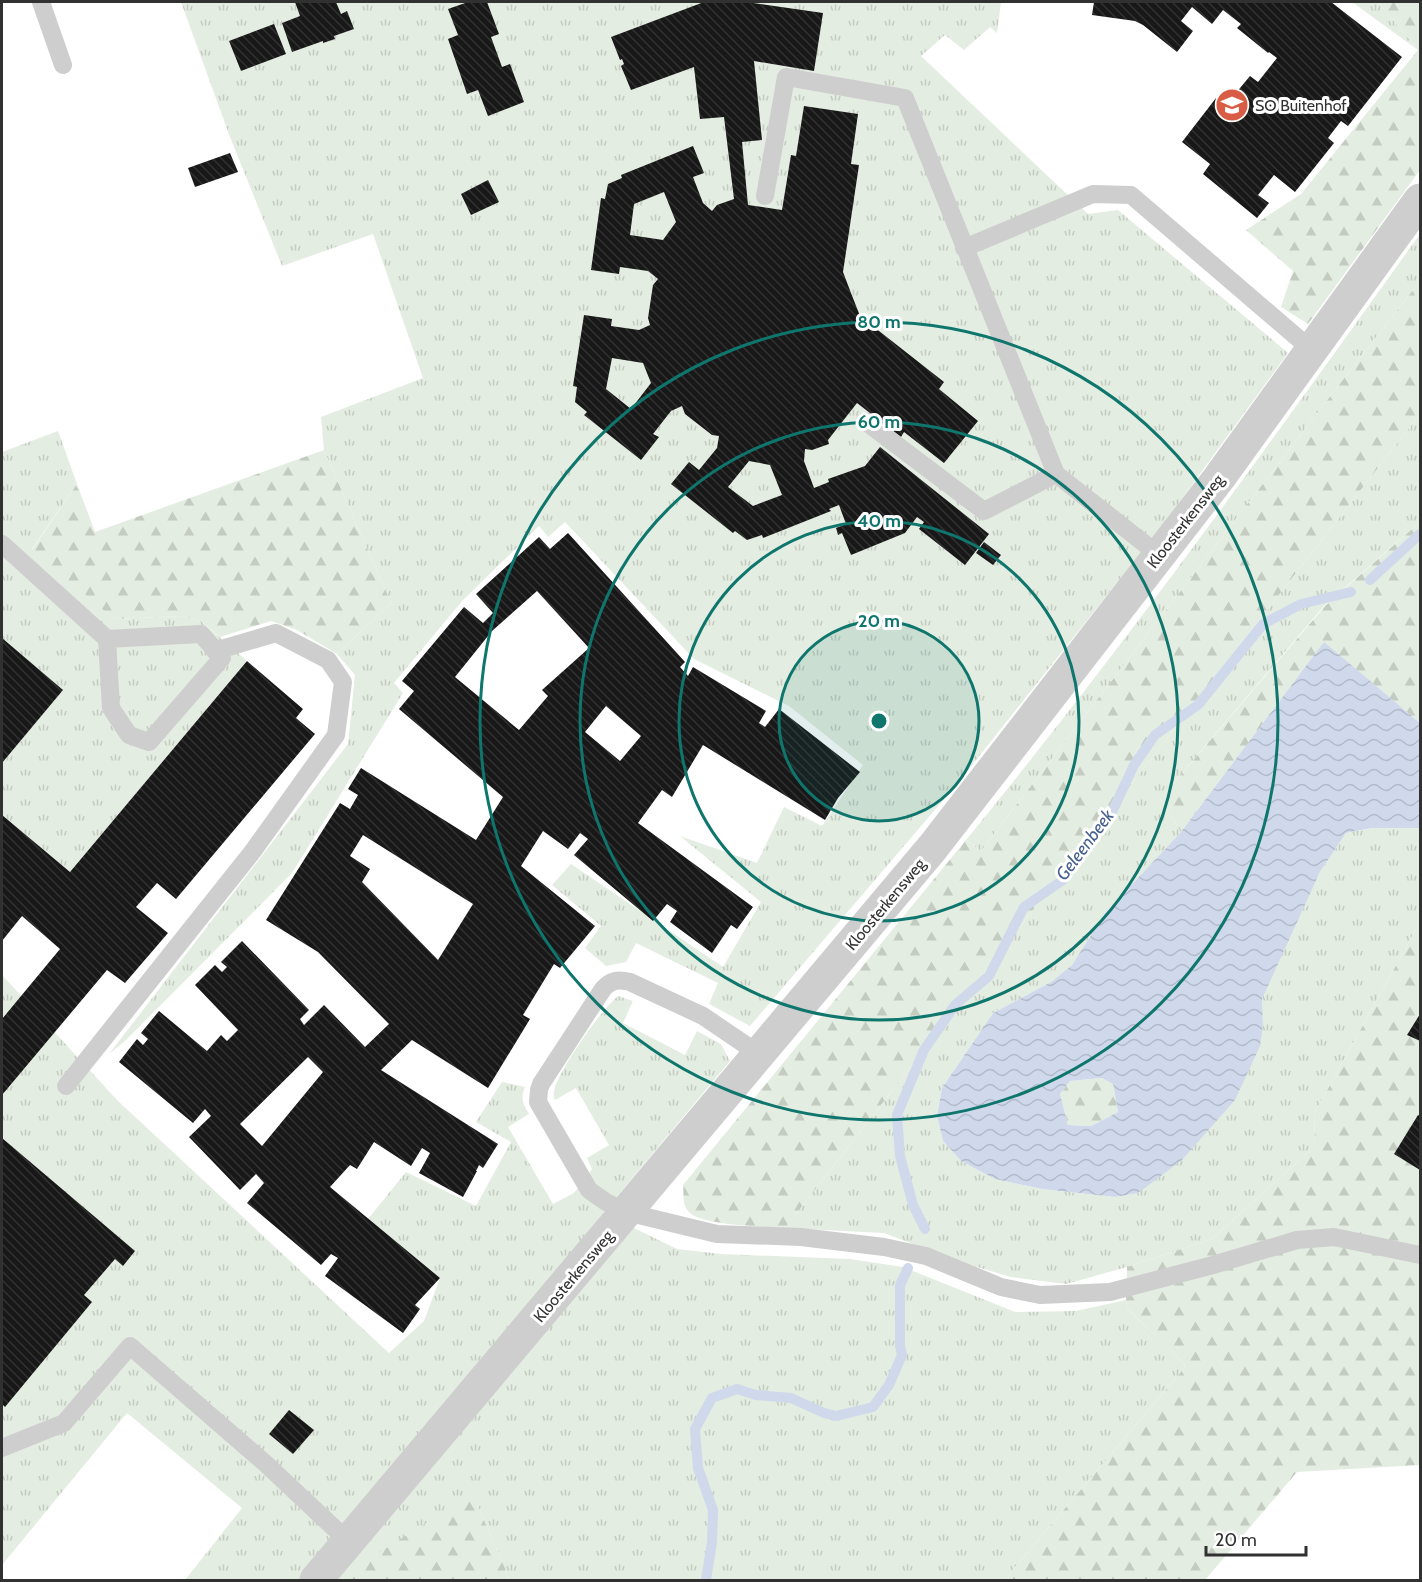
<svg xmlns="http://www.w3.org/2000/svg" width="1422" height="1582" font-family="Cabin,sans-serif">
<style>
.grass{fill:url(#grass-tufts)}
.forest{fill:url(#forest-firs)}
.water{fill:url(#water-waves);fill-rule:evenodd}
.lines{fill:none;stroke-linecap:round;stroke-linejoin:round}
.stream{stroke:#cfd9eb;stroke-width:10}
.building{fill:url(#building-back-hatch);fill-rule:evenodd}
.lane{stroke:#cecece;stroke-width:18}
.street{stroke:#cecece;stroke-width:33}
.ring{fill:none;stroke:#0f766e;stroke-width:3}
.labels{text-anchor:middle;stroke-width:6;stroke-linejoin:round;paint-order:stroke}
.poi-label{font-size:16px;fill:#313131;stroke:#fff;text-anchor:start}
.street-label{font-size:16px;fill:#313131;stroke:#fff}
.water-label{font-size:18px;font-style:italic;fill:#45608e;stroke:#fff}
.centre{fill:#0f766e;stroke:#fff;stroke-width:3}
.ring-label{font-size:18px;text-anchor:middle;font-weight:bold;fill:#0f766e;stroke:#fff;stroke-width:6;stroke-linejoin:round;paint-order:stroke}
</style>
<defs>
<pattern id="grass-tufts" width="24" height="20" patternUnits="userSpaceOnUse" patternTransform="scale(1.5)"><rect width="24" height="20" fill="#e4ede1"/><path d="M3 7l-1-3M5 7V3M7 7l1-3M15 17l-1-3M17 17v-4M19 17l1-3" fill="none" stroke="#c4ccc2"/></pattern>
<pattern id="forest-firs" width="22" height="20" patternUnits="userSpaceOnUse" patternTransform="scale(1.5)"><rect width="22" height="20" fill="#e4ede1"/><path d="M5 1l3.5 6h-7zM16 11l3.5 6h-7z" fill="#c4ccc2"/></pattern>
<pattern id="water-waves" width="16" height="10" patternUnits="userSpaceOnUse" patternTransform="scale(1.5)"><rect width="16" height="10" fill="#cfd9eb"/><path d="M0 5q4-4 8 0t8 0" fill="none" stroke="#b2bbca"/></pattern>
<pattern id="building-back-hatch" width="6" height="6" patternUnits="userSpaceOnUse" patternTransform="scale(1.5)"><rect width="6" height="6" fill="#181818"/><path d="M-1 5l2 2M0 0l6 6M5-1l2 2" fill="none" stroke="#313131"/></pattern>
</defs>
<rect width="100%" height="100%" fill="#fff"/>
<g class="grass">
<path d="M181,2H1001L997,33L990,27L964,50L945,35L921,56L1088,214L1118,210L1288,353L1162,526L957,784L750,1026L709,1004L718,983L636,943L626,962L606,966L585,948L601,926L552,885L571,864L723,967L761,902L680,836L757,863L784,807L822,826L863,765L789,706L694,659L565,522L548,537L539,526L463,600L394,683L403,693L292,873L125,1041L109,1054L348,744L355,675L337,654L391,603L324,450L321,417L423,378L373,234L282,266L230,137Z"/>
<path d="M1352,2H1378L1418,50Z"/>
<path d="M1420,234V281L1335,390L981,851L966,840C1126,645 1273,439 1420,234Z"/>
<path d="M1420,414V522L1324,606L1160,799L1181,832L1105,913L1072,965L1051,982L993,1013L942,1088L937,1116L943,1141L961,1161L995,1179L1042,1189L1115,1197L1138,1193L1263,1025L1261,999L1320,872L1346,833L1372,828H1420V922L1314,1114L1315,1141L1306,1154L1212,1239L1127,1267L1066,1284L1011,1277L960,1262L884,1233L785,1228Z"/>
<path d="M58,431L77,484L32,549L114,619L182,616L201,621L247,661L70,872L2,815V763L63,690L2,638V452Z"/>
<path d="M2,975L118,1101L389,1353L424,1321L440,1278L368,1219L406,1172L476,1206L511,1142L476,1122L502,1082L525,1087C520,1099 523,1104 529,1114L508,1127L553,1204L574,1193L592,1169L587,1158L609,1145L576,1088L555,1100C554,1097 553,1093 554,1091C559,1069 601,1010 618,996L633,1001L623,1023L685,1055L697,1031L721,1044L730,1061L603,1213L677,1249L721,1254L850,1259L903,1267L1015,1312L1076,1311L1126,1300L1128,1309L1186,1366L1004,1580H510L477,1504L342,1580H185L242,1508L127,1413L2,1565Z"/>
</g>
<g class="forest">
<path d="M1378,2H1420V170L1308,324L1281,307L1293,271L1246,230L1301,194L1418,50Z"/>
<path d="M1420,281V414L785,1228C765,1227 700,1225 689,1212C682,1205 684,1195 683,1185L966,840L981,851L1335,390Z"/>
<path d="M324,450L391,603L337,654L297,630L271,621L220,637L201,621L182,616L114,619L32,550L77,484L95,532Z"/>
<path d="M1420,522V723L1324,643L1181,832L1160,799L1325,606Z"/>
<path d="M1420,922V1014L1407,1035L1420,1041V1116L1418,1115L1394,1154L1420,1170V1465L1297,1472L1205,1580H1004L1186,1366L1128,1309L1126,1300L1127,1267L1212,1239L1306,1154L1315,1141L1314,1114Z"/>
<path d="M1103,1078L1113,1084L1118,1112L1091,1126L1068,1125L1060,1094L1070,1081Z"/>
<path d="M468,1497L477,1504L510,1580H342L351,1570Z"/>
</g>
<path class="water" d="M1324,642L1420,723V828H1372L1346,833L1320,872L1262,999L1263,1025L1260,1046L1235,1100L1182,1160L1138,1193L1115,1197L1042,1189L995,1179L961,1161L943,1141L937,1116L942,1088L993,1013L1051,982L1072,965L1105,913L1181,832ZM1102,1078L1113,1084L1118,1112L1091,1126L1068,1125L1060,1094L1070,1081Z"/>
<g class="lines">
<g class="stream">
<path d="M1370,580L1420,534"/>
<path d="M925,1229L913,1205L900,1156L897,1115L924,1050L955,1005L989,976L1024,907L1063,880L1113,810L1134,765L1155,735L1198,705L1263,624L1301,604L1351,592"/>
<path d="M706,1580L712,1542L713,1510L698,1468L695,1429L712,1398L737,1389L756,1395L791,1398L824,1413L836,1416L873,1407L889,1385L902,1355L900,1346V1285L908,1268"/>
</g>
</g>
<g class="building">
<path d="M295,2H336L341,14L347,11L354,29L334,36L335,39L323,43V41L292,52L282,23L300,16Z"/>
<path d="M468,2H487L499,34L491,37L502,67L510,64L524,102L488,116L478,90L467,94L448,39L458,35L448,9Z"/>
<path d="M704,2H746L823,13L814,71L754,61L762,140L742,142L748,205L782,210L791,155L796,156L804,106L858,114L851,164L859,165L843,272L851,293L860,316L944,382L939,389L978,421L944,463L904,432L901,437L857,403L828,440L829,444L812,450L805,449L804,461L814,488L829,482L828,479L865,466L880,447L989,534L965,565L919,529L924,522L917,517L905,533L851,555L842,533L838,535L836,528L846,524L839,505L829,509L831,511L763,538L762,535L747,540L735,531L733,533L671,484L689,462L699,470L717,448L719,436L712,435L685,414L682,406L671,411L653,434L659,437L641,460L584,415L587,412L575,402L577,387L573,386L584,315L612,319L611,326L639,330L650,325L648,318L653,285L658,279L648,271L620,267L619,274L591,270L601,198L605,199L608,184L622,178L621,175L693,146L704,173L693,177L703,203L712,211L717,205L734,199L724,117L700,119L694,67L631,90L621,66L624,64L622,59L620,60L611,37ZM664,192L676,222L663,240L630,235L634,204ZM612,358L643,363L651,383L631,409L606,389ZM749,461L770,465L782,495L753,506L728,487Z"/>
<path d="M1094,2H1331L1402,57L1348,126L1341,121L1328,138L1334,143L1295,192L1274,175L1258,195L1269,203L1257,218L1203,174L1210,164L1182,142L1216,98L1225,106L1250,76L1258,82L1277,58L1269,52L1268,53L1237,28L1241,24L1223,10L1212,24L1192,7L1181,21L1193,31L1177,52L1143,25L1135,21L1092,15Z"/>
<path d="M274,24L286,54L241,71L229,41Z"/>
<path d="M230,153L238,172L195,187L188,168Z"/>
<path d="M488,180L499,202L471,215L461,194Z"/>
<path d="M568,533L685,662L680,667L688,676L693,667L766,711L759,723L765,727L779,709L860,772L838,798L825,820L703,745L672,797L662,790L638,823L753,907L737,929L731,925L712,953L670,922L677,911L667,904L653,921L574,855L588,839L580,833L568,849L543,831L521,866L595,926L560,968L554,964L523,1015L530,1019L488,1088L412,1040L381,1070L498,1144L483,1168L479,1165L476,1171H477L463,1197L419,1173L430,1153L422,1148L411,1166L374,1142L357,1169L350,1165L330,1187L440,1278L415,1305L420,1309L403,1333L325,1276L338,1258L331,1254L321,1265L247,1203L264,1183L256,1174L240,1190L189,1137L211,1116L205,1109L193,1123L119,1062L137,1039L143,1045L148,1039L141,1033L159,1011L207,1051L221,1035L227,1041L238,1030L195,985L215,965L222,972L227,967L221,962L242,941L309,1010L300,1019L304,1025L324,1005L365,1047L389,1024L318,952L266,920L340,803L350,809L358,795L348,789L361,768L476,840L503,797L399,709L414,691L402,681L464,607L483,623L493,613L476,594L539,537L550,549ZM537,591L589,648L542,690L548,696L519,730L455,677L492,631ZM606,706L641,736L620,761L585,732ZM363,835L473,904L438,960L362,882L370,869L350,856ZM308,1057L323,1072L262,1146L240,1124Z"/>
<path d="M984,542L1001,555L993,565L976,553Z"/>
<path d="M2,638L63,690L2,763Z"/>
<path d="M247,661L303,709L296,718L315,734L176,899L157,883L136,907L168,933L125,983L107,970L2,1095V1019L60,949L22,916L2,941V815L70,872Z"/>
<path d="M1420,1014V1041L1407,1035Z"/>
<path d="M1418,1115L1420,1116V1170L1394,1154Z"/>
<path d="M2,1138L135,1251L123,1266L115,1259L84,1295L92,1302L5,1407L2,1404Z"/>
<path d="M289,1410L314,1430L293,1454L269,1434Z"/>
</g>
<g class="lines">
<g class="lane">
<path d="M41,2L63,65"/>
<path d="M765,196L786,77L905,98L1056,474L1159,555"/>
<path d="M964,248L1093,194L1131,195L1313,351"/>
<path d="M865,421L984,511L1056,474"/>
<path d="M2,544L107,639L201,634L222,658L149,742L129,735L111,708L107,639"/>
<path d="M759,1054L703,1016L630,982C618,979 611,980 603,989L541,1084L539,1090L538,1102L589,1190L606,1202L626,1212L717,1234L801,1237L884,1247L926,1256L1001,1287L1040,1295L1110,1292L1213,1265L1297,1240L1334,1237L1420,1255"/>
<path d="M66,1086L253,851L336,735L343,682L328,660L276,633L215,651"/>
<path d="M2,1448L64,1423L130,1346L266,1464L348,1541"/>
</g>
<path class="street" d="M316,1580L933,847L1219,478L1420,200"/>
</g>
<circle cx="879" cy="721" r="100" fill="#0f766e" fill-opacity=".12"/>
<g class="ring">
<circle cx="879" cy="721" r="100"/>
<circle cx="879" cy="721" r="200"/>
<circle cx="879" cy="721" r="299"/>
<circle cx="879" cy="721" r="399"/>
</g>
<defs>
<g id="school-disc" transform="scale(1.725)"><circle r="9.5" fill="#d85d44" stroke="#fff"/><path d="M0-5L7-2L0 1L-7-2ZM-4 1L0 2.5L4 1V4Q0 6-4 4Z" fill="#fff"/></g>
</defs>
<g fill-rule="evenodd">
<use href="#school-disc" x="1232" y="105"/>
</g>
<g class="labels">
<g class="poi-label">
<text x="1255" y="111">SO Buitenhof</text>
</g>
<g class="street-label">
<text transform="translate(1185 521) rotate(-52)" y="6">Kloosterkensweg</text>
<text transform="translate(885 904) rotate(-50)" y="6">Kloosterkensweg</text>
<text transform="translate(573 1276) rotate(-50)" y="6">Kloosterkensweg</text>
</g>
<g class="water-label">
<text transform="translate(1085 845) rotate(-53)" y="6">Geleenbeek</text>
</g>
</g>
<circle cx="879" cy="721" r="9" class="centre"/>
<g class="ring-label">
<text x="879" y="328">80 m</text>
<text x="879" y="428">60 m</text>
<text x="879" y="527">40 m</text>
<text x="879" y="627">20 m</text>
</g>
<rect width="1422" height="1582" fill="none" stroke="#313131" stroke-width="6"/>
<path d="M1206 1546v9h100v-9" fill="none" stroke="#313131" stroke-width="3"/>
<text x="1215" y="1546" font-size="18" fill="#313131" stroke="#ffffff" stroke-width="4.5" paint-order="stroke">20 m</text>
</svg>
